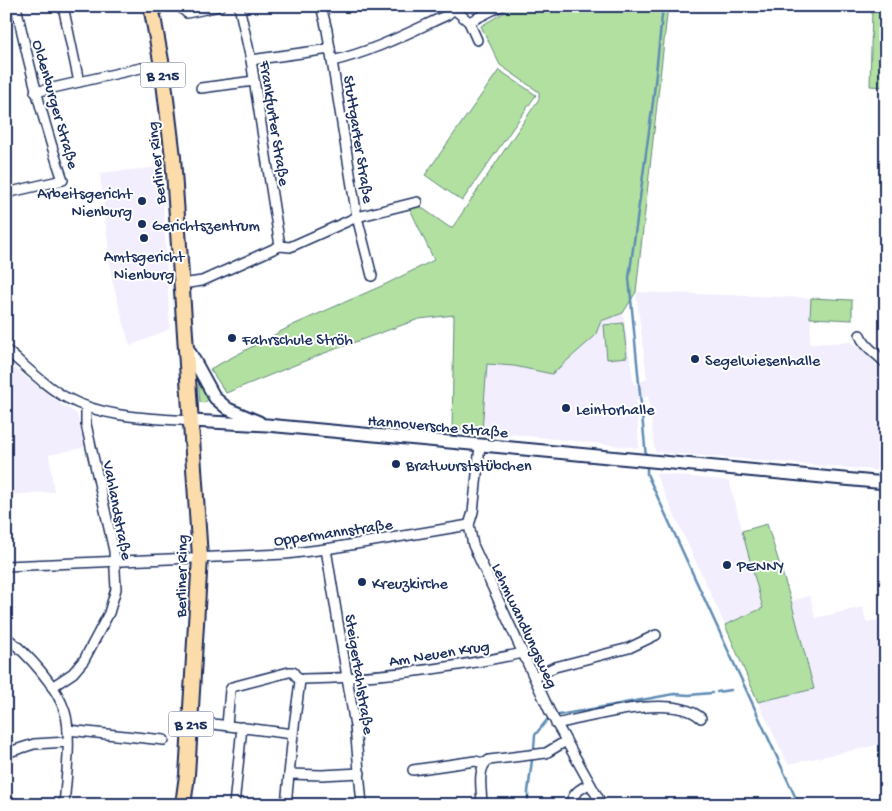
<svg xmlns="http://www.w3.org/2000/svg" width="892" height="811" font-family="'Gochi Hand',sans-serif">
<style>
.built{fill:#f2eefd}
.green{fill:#b1e0a0;stroke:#66887f}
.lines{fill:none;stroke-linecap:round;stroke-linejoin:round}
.stream{stroke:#5f8cb3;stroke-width:2.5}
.street-casing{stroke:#1b2f5e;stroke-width:12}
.secondary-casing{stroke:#1b2f5e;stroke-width:15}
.primary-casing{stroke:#1b2f5e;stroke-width:18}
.street{stroke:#fff;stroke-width:9}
.secondary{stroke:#fff;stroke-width:11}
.primary{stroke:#fddcac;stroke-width:14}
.poi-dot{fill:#1b2f5e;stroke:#fff;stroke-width:2}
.labels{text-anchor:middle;stroke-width:4;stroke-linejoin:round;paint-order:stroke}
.shield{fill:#fff;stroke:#5f6d8e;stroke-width:1}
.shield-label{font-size:15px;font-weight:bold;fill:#1b2f5e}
.street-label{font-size:16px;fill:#1b2f5e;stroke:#fff}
.poi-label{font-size:16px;fill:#1b2f5e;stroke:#fff;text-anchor:start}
</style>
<rect width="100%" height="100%" fill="#fff"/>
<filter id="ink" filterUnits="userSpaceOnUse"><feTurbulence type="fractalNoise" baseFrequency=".02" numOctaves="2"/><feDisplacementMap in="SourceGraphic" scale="10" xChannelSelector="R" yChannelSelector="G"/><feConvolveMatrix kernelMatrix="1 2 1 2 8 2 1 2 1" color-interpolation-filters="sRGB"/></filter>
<g filter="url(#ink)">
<g class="built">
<path d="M161,167L170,329L130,346L112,280L100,173Z"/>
<path d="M636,292L811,298L810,344L851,342L867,354L885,374L886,471L655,452L648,396L636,401L639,448L482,431L487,364L514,366L552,374L595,336L600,321L623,313L634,385L647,379Z"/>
<path d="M6,361L56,401L77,414L85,447L49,455L54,492L6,495Z"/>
<path d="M655,473L729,481L763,608L725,625Z"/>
<path d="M810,596L815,618L863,607L866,622L886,619V779L878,745L788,764L758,702L813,689L791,601Z"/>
</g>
<g class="green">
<path d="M515,6H668L636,292L623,313L601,321L595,336L552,374L514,366L487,364L482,431L462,429L452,431L454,315L419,319L322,354L226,393L210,369L293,325L386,284L434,260L410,209L418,205L449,227L452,228L539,99V92L500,65L481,26Z"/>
<path d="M886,8V87L870,86L872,10Z"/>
<path d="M499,70L536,95L462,201L425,175Z"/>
<path d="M811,298L852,300V320L810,318Z"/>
<path d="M623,323L627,357L607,359L604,325Z"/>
<path d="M198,377L211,397L204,403L200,402Z"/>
<path d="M767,524L791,601L814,689L758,702L725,625L763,608L742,531Z"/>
</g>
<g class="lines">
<g class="stream">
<path d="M646,457L629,278L653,102L663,6"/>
<path d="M647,465V474L799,805"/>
<path d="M717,692L731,690"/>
<path d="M559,715L674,694L689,695L712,693"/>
<path d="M534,748L535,735L547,720"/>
<path d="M528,805V792L532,760"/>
</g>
<g class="street-casing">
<g id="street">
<path d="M63,6L79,82"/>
<path d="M179,6L187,13L220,6"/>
<path d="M239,6L251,60L280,246"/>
<path d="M321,6L327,30L357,217L372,276"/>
<path d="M454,6V9L469,22L501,6"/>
<path d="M469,22L477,40"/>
<path d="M251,60L330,49"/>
<path d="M332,61C372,52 410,32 447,15L454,9"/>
<path d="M201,88L254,81"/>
<path d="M35,92L141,68"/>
<path d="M6,193L63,180C43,123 29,65 16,6"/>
<path d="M182,284L202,281L280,246L290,247L357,217L417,202"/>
<path d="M860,335C864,347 878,354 886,364"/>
<path d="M6,350C23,364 48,389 67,398C104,418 150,418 192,421"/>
<path d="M480,446L473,512L469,525L473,545L550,712L602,805"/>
<path d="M326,549L355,726L362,805"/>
<path d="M6,566L286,554L326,549L469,525"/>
<path d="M6,637C28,654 57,686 65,712C72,734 66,781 64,805"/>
<path d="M534,677L555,667L629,648L656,635"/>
<path d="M300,681L303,679C379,678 449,669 523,653"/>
<path d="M52,687L73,673L84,660L109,613L116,589L114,551L86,424V407"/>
<path d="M213,724L293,734"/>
<path d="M556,724C590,717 673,692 701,718"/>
<path d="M227,725L230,690L232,687L289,672H293L300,681"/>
<path d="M68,730L164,740"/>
<path d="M6,753L34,744L67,742"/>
<path d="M413,770L475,761L484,763"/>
<path d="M289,774L322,775L360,773"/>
<path d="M234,805L242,727"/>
<path d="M286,805L293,734L300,681"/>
<path d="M482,805C482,791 476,768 489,760L546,753L566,741"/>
<path d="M570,805C573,793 579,789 590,784"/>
</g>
</g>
<g class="secondary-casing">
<g id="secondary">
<path d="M187,347L215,398L228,409L259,422"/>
<path d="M192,421L267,425L886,483"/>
</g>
</g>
<g class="primary-casing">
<path id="primary" d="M151,6L162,66L173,157L200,557L187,775L183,805"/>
</g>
<use href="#street" class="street"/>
<use href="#secondary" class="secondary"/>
<use href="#primary" class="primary"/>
</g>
</g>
<g class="poi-dot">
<circle cx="142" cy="201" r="5"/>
<circle cx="142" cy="224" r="5"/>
<circle cx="144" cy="238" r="5"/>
<circle cx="232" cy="338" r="5"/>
<circle cx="695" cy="359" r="5"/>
<circle cx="566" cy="408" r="5"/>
<circle cx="396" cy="464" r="5"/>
<circle cx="727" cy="565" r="5"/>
<circle cx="362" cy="582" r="5"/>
</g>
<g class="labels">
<g class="shield">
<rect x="140.5" y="62.5" width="45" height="25" rx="4"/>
<rect x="168.5" y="711.5" width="45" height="25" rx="4"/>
</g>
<g class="shield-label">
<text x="163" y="80">B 215</text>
<text x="191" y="729">B 215</text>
</g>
<g class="street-label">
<text transform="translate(57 104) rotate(74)" y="6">Oldenburger Straße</text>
<text transform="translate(276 123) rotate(81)" y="6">Frankfurter Straße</text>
<text transform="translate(360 139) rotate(81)" y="6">Stuttgarter Straße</text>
<text transform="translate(155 163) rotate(-96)" y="6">Berliner Ring</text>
<text transform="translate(438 425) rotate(5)" y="6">Hannoversche Straße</text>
<text transform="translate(119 510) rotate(79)" y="6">Vahlandstraße</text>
<text transform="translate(333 531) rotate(-8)" y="6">Oppermannstraße</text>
<text transform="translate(180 576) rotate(-89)" y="6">Berliner Ring</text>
<text transform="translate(526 625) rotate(65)" y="6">Lehmwandlungsweg</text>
<text transform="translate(439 652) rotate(-9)" y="6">Am Neuen Krug</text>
<text transform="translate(361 674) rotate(81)" y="6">Steigertahlstraße</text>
</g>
<g class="poi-label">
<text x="132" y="198" text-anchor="end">Arbeitsgericht<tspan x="132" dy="18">Nienburg</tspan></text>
<text x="152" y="230">Gerichtszentrum</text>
<text x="144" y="261" text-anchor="middle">Amtsgericht<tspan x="144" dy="18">Nienburg</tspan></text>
<text x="242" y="344">Fahrschule Ströh</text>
<text x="705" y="365">Segelwiesenhalle</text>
<text x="576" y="414">Leintorhalle</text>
<text x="406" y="470">Bratwurststübchen</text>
<text x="737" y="571">PENNY</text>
<text x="372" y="588">Kreuzkirche</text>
</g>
</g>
<rect width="892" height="811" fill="none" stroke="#fff" stroke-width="25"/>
<rect x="12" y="12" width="867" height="786" fill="none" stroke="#1b2f5e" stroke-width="2" filter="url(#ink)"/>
</svg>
